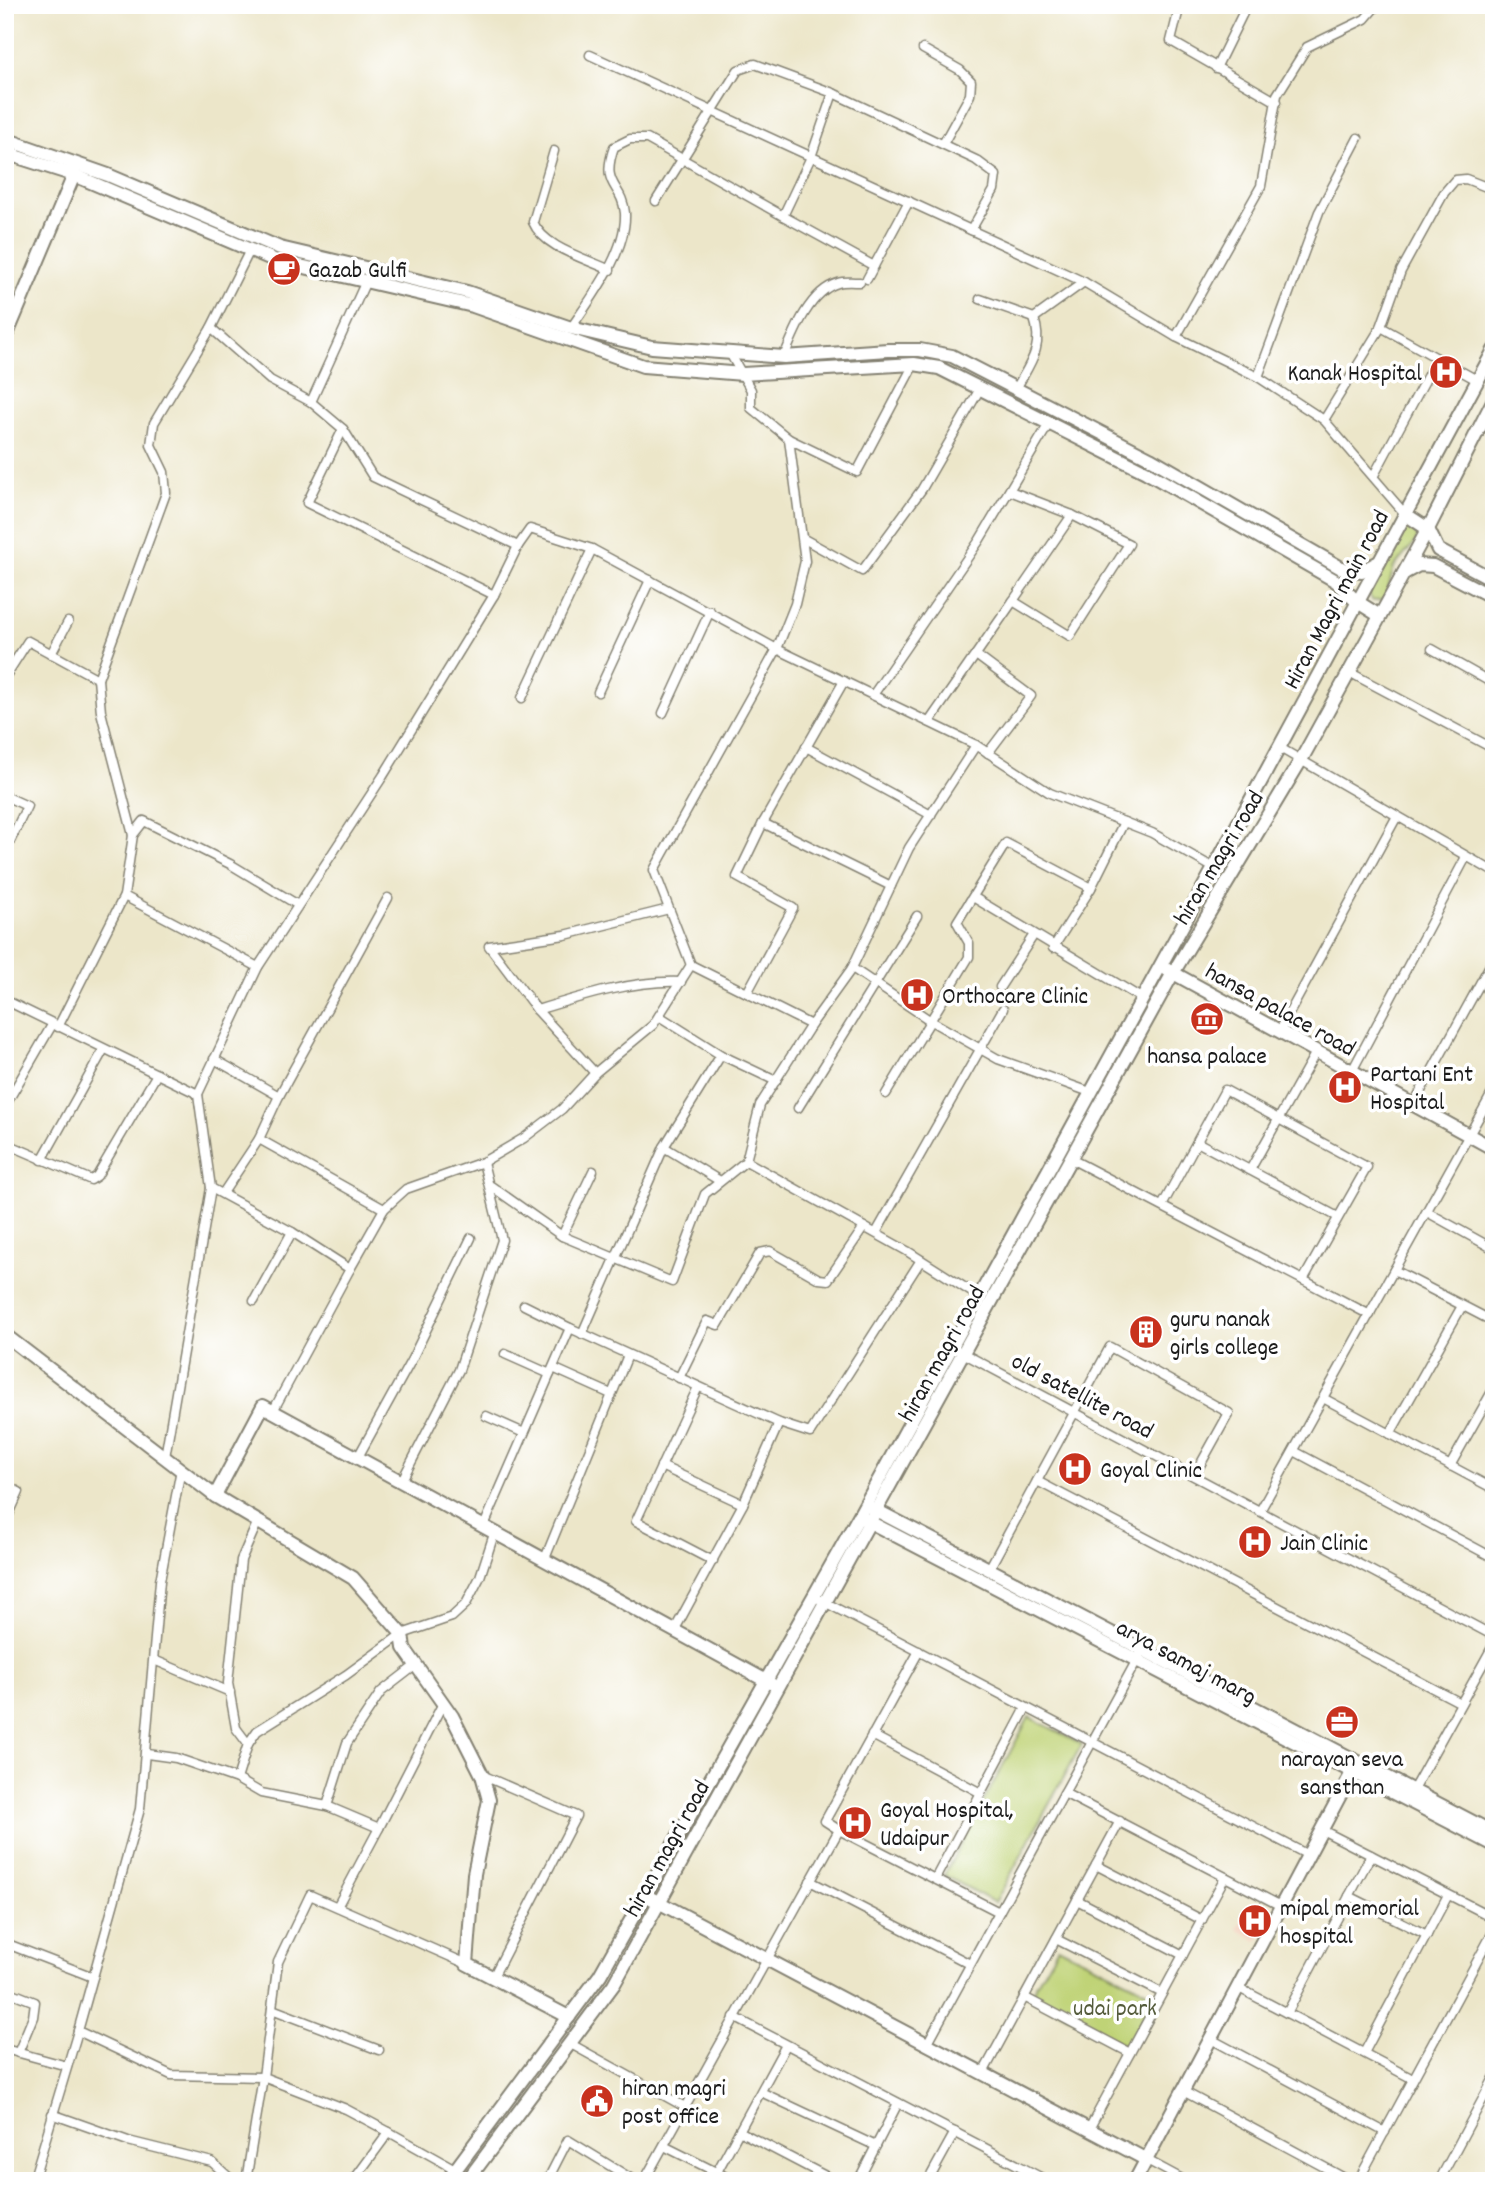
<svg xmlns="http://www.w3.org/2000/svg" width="1499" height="2186" font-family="Dekko,sans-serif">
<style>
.built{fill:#f4d3c0}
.green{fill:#bfd376;stroke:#6e7849;stroke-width:2}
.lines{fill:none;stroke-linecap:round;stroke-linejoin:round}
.street-casing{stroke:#848172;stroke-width:11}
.secondary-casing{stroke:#848172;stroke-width:16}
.primary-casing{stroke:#848172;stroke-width:16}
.street{stroke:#fff;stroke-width:8}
.secondary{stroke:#fff;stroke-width:12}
.primary{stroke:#fff;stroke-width:12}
.labels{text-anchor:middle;stroke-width:7;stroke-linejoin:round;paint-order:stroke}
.poi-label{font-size:24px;fill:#1c1c1c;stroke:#fff;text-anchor:start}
.street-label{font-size:24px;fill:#1c1c1c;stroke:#fff}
.park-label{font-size:24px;fill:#555c3c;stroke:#fff}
</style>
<rect width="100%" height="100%" fill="#fff"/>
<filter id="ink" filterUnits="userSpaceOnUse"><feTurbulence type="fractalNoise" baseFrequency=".0143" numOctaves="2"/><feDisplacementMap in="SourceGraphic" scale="14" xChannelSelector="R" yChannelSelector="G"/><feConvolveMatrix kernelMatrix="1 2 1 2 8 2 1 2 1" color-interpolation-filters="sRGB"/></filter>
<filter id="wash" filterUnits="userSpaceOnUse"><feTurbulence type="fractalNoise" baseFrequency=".00686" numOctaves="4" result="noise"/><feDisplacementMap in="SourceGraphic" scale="28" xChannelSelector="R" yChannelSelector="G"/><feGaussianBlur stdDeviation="1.57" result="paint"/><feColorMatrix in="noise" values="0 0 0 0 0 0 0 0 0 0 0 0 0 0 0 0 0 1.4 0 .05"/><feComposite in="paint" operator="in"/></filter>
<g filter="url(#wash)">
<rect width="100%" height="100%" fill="#ece6c9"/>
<path class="built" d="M1252,1904L1274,1913L1257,1941L1237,1929Z"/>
<g class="green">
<path d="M1404,523L1417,527V540L1394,567L1385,600L1373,601L1367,592L1369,586L1393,554Z"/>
<path d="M1029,1717L1082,1744L995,1903L944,1875Z"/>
<path d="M1058,1947L1155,1995L1127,2047L1030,1995Z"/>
</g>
</g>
<g filter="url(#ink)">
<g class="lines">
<g class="street-casing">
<g id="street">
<path d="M1180,5L1171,41L1277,102"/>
<path d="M1377,5L1365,19L1307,47L1277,95L1261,186L1176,337L1258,377L1324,420L1405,514"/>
<path d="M923,49L960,70L971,81L970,95L943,144"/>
<path d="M590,55L1084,282L1176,337"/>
<path d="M1216,68L1247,5"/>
<path d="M833,93L811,157L783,216L874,266L909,201"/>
<path d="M554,151L533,222C544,248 585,258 610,270"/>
<path d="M656,201L738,70L755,64L833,93L976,160L996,175L994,190L971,230"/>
<path d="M250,250L211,328L270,380L311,402L343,429L373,477L518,546L530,529L592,549L777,649L976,745L1050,793L1152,833L1214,868"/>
<path d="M867,279L874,266"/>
<path d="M980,299L1034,318L1084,282"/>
<path d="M571,328C591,298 627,252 625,213C622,183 600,187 614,147L630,139H647L783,216"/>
<path d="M784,357C794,332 810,291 838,283C844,281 853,282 860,282"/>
<path d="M1437,358L1477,380"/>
<path d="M1258,377L1319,212L1358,138"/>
<path d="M1016,389C1030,363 1044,348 1034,318"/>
<path d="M311,402L366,281"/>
<path d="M1324,420L1381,327L1401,271L1444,193L1455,180L1466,179L1494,190"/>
<path d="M343,429L307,503L494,595"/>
<path d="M789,439L857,472L914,364"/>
<path d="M1374,475L1437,358L1381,327"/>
<path d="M804,539L862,571L922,489L981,387"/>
<path d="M1013,601L1072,515"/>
<path d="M1432,649L1494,684"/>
<path d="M51,654L68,622"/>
<path d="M976,655L1031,696L988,753"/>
<path d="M1349,672L1494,749"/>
<path d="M5,677L28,641L98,679"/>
<path d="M844,681L763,823L891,886"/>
<path d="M598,692L650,580"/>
<path d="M873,695L979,541L1050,422"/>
<path d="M522,698L592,549"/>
<path d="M663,713L710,611"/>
<path d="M929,722L1013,601L1070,636L1129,544L1072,515L1010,491"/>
<path d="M806,747L931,815"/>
<path d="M1280,748L1494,872"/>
<path d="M5,796L27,806L5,852"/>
<path d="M133,835L144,821L230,864L298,905"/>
<path d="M124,896L258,967"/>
<path d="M973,897L1141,998"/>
<path d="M1053,948L1091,888L1124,822"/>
<path d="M691,965L654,870L777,649L795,604L805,561L789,439L751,408V390L731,355"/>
<path d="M852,968L909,848L976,745"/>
<path d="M1000,987L1033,936"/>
<path d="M747,993L793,908L737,877L763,823"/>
<path d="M5,1000L198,1094"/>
<path d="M537,1010C582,996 634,980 681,982"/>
<path d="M659,1016L721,1055L776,1081"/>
<path d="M58,1027L124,896L133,835L101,712L98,679L166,493L164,472L151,445L154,423L211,328"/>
<path d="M1279,1032L1396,818"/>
<path d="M214,1059L279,1096"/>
<path d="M1352,1071L1466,857"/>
<path d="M595,1073L537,1010L489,946L565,935L669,909"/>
<path d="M886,1094L969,957V943L957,922L1006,843L1091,888"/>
<path d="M1413,1105L1494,958"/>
<path d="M5,1106L52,1025"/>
<path d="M798,1108L917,916"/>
<path d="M259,1139L384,1209"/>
<path d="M1197,1142L1338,1217"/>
<path d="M5,1143L91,1180L97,1176L157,1074"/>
<path d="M664,1147L720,1181"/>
<path d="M1071,1159L1370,1315"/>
<path d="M42,1160L104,1049"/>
<path d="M746,1161L760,1105L811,1025"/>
<path d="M1250,1170L1316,1052"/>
<path d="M491,1186L562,1236L672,1282L705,1194L746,1161L907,1251L978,1296"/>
<path d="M223,1193L259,1139L279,1096L388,898"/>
<path d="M1162,1206L1225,1090L1367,1167L1303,1280"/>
<path d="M1427,1212L1494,1249"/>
<path d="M876,1233L1003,1009"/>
<path d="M562,1236L593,1171"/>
<path d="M350,1269L384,1209L406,1189L483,1162"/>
<path d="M1394,1270L1494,1322"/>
<path d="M254,1301L292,1232"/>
<path d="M524,1305L570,1328"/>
<path d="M582,1334L664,1147L721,1055"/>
<path d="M959,1351L1494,1636"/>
<path d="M505,1354L550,1374"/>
<path d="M553,1368L611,1394"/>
<path d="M679,1378L707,1321L718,1325L760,1253L770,1251L819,1279L828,1280L864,1227"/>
<path d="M698,1387L636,1521L713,1561"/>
<path d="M1323,1398L1494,1489"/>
<path d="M273,1411L350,1269L292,1232L211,1188L198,1094L258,967L383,776L494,595L518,546"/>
<path d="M486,1416L524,1433"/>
<path d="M1390,1434L1462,1306"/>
<path d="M1294,1451L1494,1558"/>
<path d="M165,1457L211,1188"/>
<path d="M358,1457L412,1359L471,1238"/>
<path d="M661,1466L743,1504"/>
<path d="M1450,1466L1494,1388"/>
<path d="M181,1469L160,1581L140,1809L78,2031L171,2075L263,2077L246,2181"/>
<path d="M1037,1481L1461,1703"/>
<path d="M401,1482L459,1370L502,1240L483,1162L524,1138L562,1109L595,1073L653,1025L691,965L811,1025L852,968L931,1021L998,1059L1090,1092"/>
<path d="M5,1485L19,1492L5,1523"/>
<path d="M1260,1511L1494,1090"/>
<path d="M483,1528L570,1328L779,1423L810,1433L921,1260"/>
<path d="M544,1561L628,1355"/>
<path d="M989,1569L1110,1347L1229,1413L1194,1476"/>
<path d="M813,1596L1308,1855"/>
<path d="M674,1631L743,1504L779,1423"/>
<path d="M154,1660L230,1692"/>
<path d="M443,1703L379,1828L327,1806L261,1793L237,1779L248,1744L257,1731L346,1675L402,1634L452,1617L466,1604L480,1577L494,1534"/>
<path d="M872,1735L981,1793"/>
<path d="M248,1744L236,1728L228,1683L241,1560L258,1521"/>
<path d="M147,1754L176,1758L237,1779"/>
<path d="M482,1775L576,1816L493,1977"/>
<path d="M1413,1790L1494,1644"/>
<path d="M1064,1793L1281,1906"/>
<path d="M327,1806L347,1743L381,1692L416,1665"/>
<path d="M839,1830L825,1821L919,1651"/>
<path d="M1322,1830L1494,1918"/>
<path d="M1096,1865L1202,1920"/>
<path d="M935,1879L1026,1708"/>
<path d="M810,1881L970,1964"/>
<path d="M1349,1896L1427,1935"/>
<path d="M1077,1900L1183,1955"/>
<path d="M338,1905L379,1828"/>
<path d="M1056,1939L1162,1993"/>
<path d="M5,1943L93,1977"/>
<path d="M1237,1987L1413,2079"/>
<path d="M5,1997L10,1992L35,2002L33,2017L18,2053"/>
<path d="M1024,1997L1130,2053"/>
<path d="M272,2009L379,2050"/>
<path d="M1287,2013L1371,1855"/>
<path d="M734,2017L1048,2181"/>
<path d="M1209,2038L1385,2132"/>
<path d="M569,2043L685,2107"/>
<path d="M927,2044L1139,1656"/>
<path d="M5,2049L67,2066"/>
<path d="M1364,2053L1448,1895"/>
<path d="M983,2073L1120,1821"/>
<path d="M1181,2090L1350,2181"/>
<path d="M761,2092L876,2146"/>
<path d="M52,2114L128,2141L212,2162L233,2181"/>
<path d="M1089,2129L1225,1877"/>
<path d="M739,2131L835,2181"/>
<path d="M389,2132L346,2109L263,2077L278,1962L310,1895L467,1964"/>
<path d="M664,2146L734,2181"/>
<path d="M1145,2159L1186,2181"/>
<path d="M648,2174L660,2181"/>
<path d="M33,2181L78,2031"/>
<path d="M353,2181L389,2132L455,2169"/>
<path d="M547,2181L568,2140L635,2181"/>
<path d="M644,2181L839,1830L999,1912"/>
<path d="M712,2181L786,2045"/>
<path d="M858,2181L898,2103"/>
<path d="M928,2181L955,2132"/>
<path d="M1358,2181L1494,1930"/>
<path d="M1439,2181L1494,2078"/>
</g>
</g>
<g class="secondary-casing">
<g id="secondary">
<path d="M5,139L108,175L280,248L467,292L571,328L652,347L784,357L888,350H920L952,356L1150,458L1343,569L1362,571L1377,563"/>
<path d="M5,153L74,175L274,260L473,306L643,366L743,374L914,364L939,368L1146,472L1336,581L1356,601"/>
<path d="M5,339L74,175"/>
<path d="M1428,529L1438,550L1494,580"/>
<path d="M1404,573L1419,565L1433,566L1494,598"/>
<path d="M1166,969L1494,1149"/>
<path d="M5,1335L215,1496L353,1578L402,1634L404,1648L452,1716L482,1775L489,1800L474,1874L467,1964L569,2017"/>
<path d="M215,1496L263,1406L770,1683"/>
<path d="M868,1506L1494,1833"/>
<path d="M860,1517L1494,1845"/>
<path d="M645,1895L1145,2159"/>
<path d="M447,2181L600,1975L859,1516L1214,868"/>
<path d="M1135,2181L1355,1767"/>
</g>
</g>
<g class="primary-casing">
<g id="primary">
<path d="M1405,514L1428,529"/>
<path d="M1356,601L1380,616"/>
<path d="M1214,868L1494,350"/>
<path d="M467,2181L614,1984L1173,973L1301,760L1428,529L1494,399"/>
</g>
</g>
<use href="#street" class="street"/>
<use href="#secondary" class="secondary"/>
<use href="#primary" class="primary"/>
</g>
</g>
<defs>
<g id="cafe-disc" transform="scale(1.75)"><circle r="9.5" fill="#c8321e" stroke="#fff"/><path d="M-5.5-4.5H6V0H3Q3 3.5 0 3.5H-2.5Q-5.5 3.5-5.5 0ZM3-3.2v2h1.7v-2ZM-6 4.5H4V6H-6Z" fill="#fff"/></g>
<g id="hospital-disc" transform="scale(1.75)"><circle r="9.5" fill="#c8321e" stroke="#fff"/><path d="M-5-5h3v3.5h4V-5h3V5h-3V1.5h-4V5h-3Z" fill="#fff"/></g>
<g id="museum-disc" transform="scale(1.75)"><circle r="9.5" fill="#c8321e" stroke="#fff"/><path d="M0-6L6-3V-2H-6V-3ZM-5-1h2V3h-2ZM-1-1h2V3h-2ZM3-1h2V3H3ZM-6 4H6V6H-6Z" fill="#fff"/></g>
<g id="building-disc" transform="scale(1.75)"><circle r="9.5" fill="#c8321e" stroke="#fff"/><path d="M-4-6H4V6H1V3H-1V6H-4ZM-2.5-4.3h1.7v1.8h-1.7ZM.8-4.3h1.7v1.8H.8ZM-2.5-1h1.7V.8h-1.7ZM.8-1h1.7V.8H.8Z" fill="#fff"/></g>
<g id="office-disc" transform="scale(1.75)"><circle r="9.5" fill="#c8321e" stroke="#fff"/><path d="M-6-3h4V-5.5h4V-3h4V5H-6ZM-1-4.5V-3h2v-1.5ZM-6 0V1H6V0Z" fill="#fff"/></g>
<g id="civic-disc" transform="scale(1.75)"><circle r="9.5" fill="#c8321e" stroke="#fff"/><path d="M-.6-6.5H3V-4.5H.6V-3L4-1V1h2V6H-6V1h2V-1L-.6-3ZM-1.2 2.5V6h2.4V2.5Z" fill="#fff"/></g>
</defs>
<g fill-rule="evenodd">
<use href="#cafe-disc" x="284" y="269"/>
<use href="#hospital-disc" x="1446" y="372"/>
<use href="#hospital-disc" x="917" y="995"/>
<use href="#museum-disc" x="1207" y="1019"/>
<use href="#hospital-disc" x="1345" y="1087"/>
<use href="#building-disc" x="1146" y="1332"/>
<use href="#hospital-disc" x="1075" y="1469"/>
<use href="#hospital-disc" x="1255" y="1542"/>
<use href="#office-disc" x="1342" y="1722"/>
<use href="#hospital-disc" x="855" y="1823"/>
<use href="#hospital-disc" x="1255" y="1921"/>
<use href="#civic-disc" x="597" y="2101"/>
</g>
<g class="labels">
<g class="poi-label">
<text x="308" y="277">Gazab Gulfi</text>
<text x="1422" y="380" text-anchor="end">Kanak Hospital</text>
<text x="942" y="1003">Orthocare Clinic</text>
<text x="1207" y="1063" text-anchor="middle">hansa palace</text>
<text x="1370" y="1081">Partani Ent<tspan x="1370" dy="28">Hospital</tspan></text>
<text x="1170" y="1326">guru nanak<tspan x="1170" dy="28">girls college</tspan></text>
<text x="1100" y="1477">Goyal Clinic</text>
<text x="1280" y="1550">Jain Clinic</text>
<text x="1342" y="1766" text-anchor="middle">narayan seva<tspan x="1342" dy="28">sansthan</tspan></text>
<text x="880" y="1817">Goyal Hospital,<tspan x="880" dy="28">Udaipur</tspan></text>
<text x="1280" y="1915">mipal memorial<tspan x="1280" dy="28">hospital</tspan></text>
<text x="622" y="2095">hiran magri<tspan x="622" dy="28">post office</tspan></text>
</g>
<g class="street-label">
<text transform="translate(1335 599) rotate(-62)" y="8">Hiran Magri main road</text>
<text transform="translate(1218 857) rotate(-59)" y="8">hiran magri road</text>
<text transform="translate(1281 1009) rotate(29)" y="8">hansa palace road</text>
<text transform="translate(941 1353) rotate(-61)" y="8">hiran magri road</text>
<text transform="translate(1083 1395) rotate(28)" y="8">old satellite road</text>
<text transform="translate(1187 1661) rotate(28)" y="8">arya samaj marg</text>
<text transform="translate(666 1848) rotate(-61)" y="8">hiran magri road</text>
</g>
<g class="park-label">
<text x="1115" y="2015">udai park</text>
</g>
</g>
<rect width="1499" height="2186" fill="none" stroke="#fff" stroke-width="28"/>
</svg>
